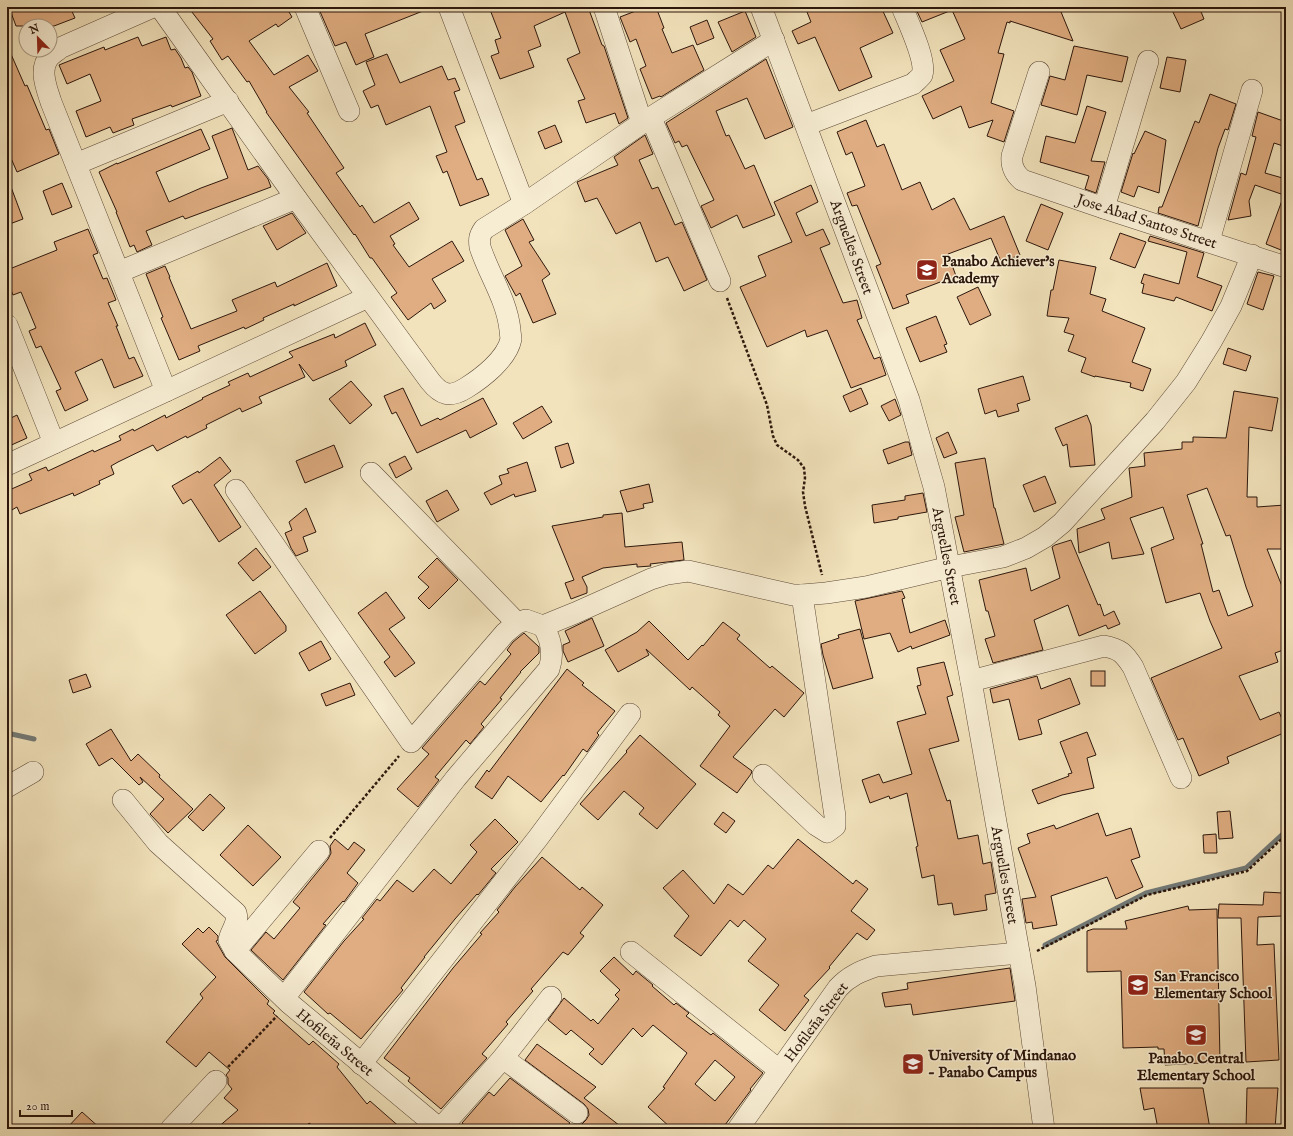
<svg xmlns="http://www.w3.org/2000/svg" width="1293" height="1136" font-family="'IM FELL English',serif">
<style>
.lines{fill:none;stroke-linecap:round;stroke-linejoin:round}
.stream{stroke:#727976;stroke-width:5}
.building{fill:#dfad81;stroke:#2c170c;fill-rule:evenodd}
.minor-casing{stroke:#5e4a38;stroke-width:22}
.path{stroke:#2c170c;stroke-width:2.5;stroke-dasharray:3 2;stroke-linecap:butt}
.minor{stroke:#f7edd3;stroke-width:21}
.labels{text-anchor:middle;stroke-width:3;stroke-linejoin:round;paint-order:stroke}
.street-label{font-size:15px;fill:#2c170c;stroke:#f7edd3}
.poi-label{font-size:15px;font-weight:bold;fill:#2c170c;stroke:#f7edd3;text-anchor:start}
</style>
<rect width="100%" height="100%" fill="#f2e3bc"/>
<filter id="stains"><feTurbulence type="fractalNoise" baseFrequency=".005" numOctaves="4"/><feColorMatrix values="0 0 0 0 .2 0 0 0 0 .09 0 0 0 0 .02 0 0 0 .5 -.17"/></filter>
<radialGradient id="worn" r=".72"><stop offset=".6" stop-color="#630" stop-opacity="0"/><stop offset="1" stop-color="#630" stop-opacity=".3"/></radialGradient>
<g class="lines">
<g class="stream">
<path d="M7,733L34,739"/>
<path d="M1045,945L1146,893L1246,868L1286,831"/>
</g>
</g>
<g class="building">
<path d="M9,7H70L75,18L54,26H16Z"/>
<path d="M188,7H286L292,17L278,27L276,24L249,41L274,75L308,55L318,71L289,87L309,112L307,113L344,168L336,173L360,207L362,205L374,223L409,202L419,219L390,236L395,244L393,245L409,267L452,241L464,261L432,279L446,301L434,309L431,303L408,320L391,297L397,293L372,258H370L355,234L354,235L266,112H267L249,81L247,82L228,56L222,60L210,41L213,39Z"/>
<path d="M318,7H433L365,34L374,57L356,65L346,42L335,46Z"/>
<path d="M489,7H588L602,45L604,46L628,118L619,124L615,113L586,123L578,101L585,99L567,59L580,53L565,12L534,26L541,46L528,51L534,67L500,79L491,56L499,53L495,40L501,38Z"/>
<path d="M646,7H656L664,28L662,29L672,53L693,45L704,70L661,97L660,96L652,99L640,69L646,66L636,39L630,42L620,17Z"/>
<path d="M805,7H881L893,33L860,48L872,77L839,91L815,37L798,44L792,31L811,22Z"/>
<path d="M915,7H1059L1073,41L1010,21V23L1007,22L998,53L1004,54L991,103L1014,111L1004,142L987,136L993,120L969,128L961,106L933,119L922,96L954,81L940,50L965,39L952,10L922,22Z"/>
<path d="M1180,7H1199L1204,19L1181,29L1172,10Z"/>
<path d="M745,11L756,37L732,52L718,22Z"/>
<path d="M707,20L714,38L697,45L690,27Z"/>
<path d="M138,37L142,46L166,37L171,50L175,49L181,58L185,68L188,67L192,72L201,96L172,107L171,105L132,119L134,125L113,133L110,127L86,137L76,111L101,101L90,74L67,84L59,65L104,47L105,50Z"/>
<path d="M7,45L25,86L27,85L46,130L49,129L59,154L17,172L7,149Z"/>
<path d="M1074,46L1128,57L1122,82L1087,75L1077,115L1041,105L1050,76L1065,80Z"/>
<path d="M387,54L400,83L442,66L448,80L455,78L460,90L454,92L465,122L455,126L477,180L482,178L489,195L460,206L447,171L443,173L436,156L447,152L430,106L386,125L378,105L371,108L363,91L375,85L366,62Z"/>
<path d="M1167,57L1186,60L1180,92L1160,88Z"/>
<path d="M766,59L793,127L765,139L747,98L716,111L726,136L729,135L745,169L754,165L775,215L743,228L737,215L711,228L701,206L714,200L687,145L682,147L679,141L675,143L666,123Z"/>
<path d="M1210,94L1236,104L1228,130L1225,129L1218,148L1198,226L1158,213L1159,207H1162L1195,121L1199,123Z"/>
<path d="M1087,106L1106,112L1091,161L1105,162L1096,193L1085,189L1089,176L1040,162L1046,136L1075,143Z"/>
<path d="M1258,112L1286,122V147L1274,143L1265,173L1286,179V252L1266,244L1284,195L1255,185L1249,201L1251,216L1228,220L1241,173L1246,175L1256,137L1252,136Z"/>
<path d="M866,120L877,147L884,144L902,190L920,182L932,210L954,198L970,230L1004,216L1020,255L1001,262L991,238L948,254L956,276L906,295L909,303L893,309L876,266L881,264L857,205L852,206L847,193L865,186L852,152L846,155L837,132Z"/>
<path d="M555,125L562,142L545,149L538,132Z"/>
<path d="M232,128L248,170L258,166L268,179L271,187L185,219L183,216L146,231L152,245L137,252L134,245L130,247L116,212H117L99,172L117,163V164L201,129L210,149L156,172L169,202L201,188L228,178L212,136Z"/>
<path d="M1145,131L1166,140L1159,193L1138,186L1134,197L1121,192L1133,153L1134,154Z"/>
<path d="M645,135L653,154L639,160L652,189L658,187L675,225L682,222L707,280L684,291L668,257L656,262L640,222L616,234L597,198L585,202L577,182L618,165L614,157Z"/>
<path d="M7,179H8L23,219L7,225Z"/>
<path d="M62,183L72,207L52,215L43,191Z"/>
<path d="M811,185L818,202L796,213L806,236L823,229L830,244L820,248L843,303L857,300L862,318L857,320L874,359L880,357L886,375L851,388L827,330L807,337L805,330L767,347L740,287L766,276L758,256L792,242L774,202Z"/>
<path d="M1041,204L1063,213L1048,250L1026,241Z"/>
<path d="M292,213L306,233L277,250L263,226Z"/>
<path d="M523,219L534,240L529,242L550,274L542,280L556,314L533,323L520,293L516,296L505,276L522,266L505,230Z"/>
<path d="M88,229L98,253L93,255L103,279L107,278L116,300L108,303L118,326H116L129,359L134,357L143,376L114,388L102,359L75,372L88,400L65,411L56,391L61,389L41,346L36,348L29,331L36,328L21,292L13,295L7,280V270L57,250L54,242Z"/>
<path d="M1120,233L1146,242L1135,268L1110,259Z"/>
<path d="M1150,236L1204,253L1197,277L1222,286L1212,311L1176,297L1174,301L1142,293L1144,284L1141,283L1144,274L1179,284L1187,252L1148,241Z"/>
<path d="M1059,260L1096,267L1090,294L1106,299L1102,311L1145,328L1132,362L1151,369L1143,391L1130,387L1131,383L1095,376V377L1081,372L1086,358L1068,351L1074,335L1064,332L1069,318L1047,316L1051,290H1053Z"/>
<path d="M327,263L337,286L294,306V304L263,318L264,320L245,329L244,327L198,346L200,351L179,360L161,318L163,317L146,274L165,266L170,277H169L191,329L237,311L232,300L275,282L277,287Z"/>
<path d="M1258,272L1274,276L1263,310L1247,304Z"/>
<path d="M978,287L991,315L970,325L957,297Z"/>
<path d="M936,316L947,344L944,345L947,352L920,362L906,328Z"/>
<path d="M365,323L376,345L345,361L347,366L313,381L299,364L305,377L259,397L262,403L242,412L240,408L206,425L207,428L187,438L186,436L157,451L153,445L118,462L111,466L114,474L99,481L100,484L74,496L73,493L20,514L17,507L10,511L7,503V491L32,480L29,474L46,467L48,471L93,450L94,452L121,440L119,436L133,429L134,431L165,415L166,418L203,399L202,398L230,385L228,382L248,373L250,377L293,357L289,352L334,334L335,338Z"/>
<path d="M1228,348L1251,356L1246,371L1223,364Z"/>
<path d="M1023,376L1030,400L1017,404L1019,411L998,417L996,410L985,414L978,389Z"/>
<path d="M351,381L372,405L350,424L329,399Z"/>
<path d="M403,388L421,426L438,418L440,420L483,398L497,424L470,438L466,430L417,453L396,412L392,414L384,396Z"/>
<path d="M861,388L868,404L850,412L843,396Z"/>
<path d="M1234,391L1278,398L1272,431L1249,427L1247,497H1257V507L1285,505L1286,549H1267L1286,596V649L1275,653L1278,662L1239,676L1260,720L1279,712L1286,728V732L1227,757L1229,763L1199,776L1183,738L1178,740L1151,678L1222,648L1210,621L1200,593L1166,603L1151,548L1174,539L1163,507L1130,518L1144,554L1112,559L1109,542L1079,553L1077,529L1105,519L1101,509L1132,497L1129,468L1145,466L1144,453L1182,449V442H1193V437L1226,438ZM1207,488L1226,536L1230,535L1246,587L1253,606L1228,616L1219,590L1213,592L1201,544H1203L1187,495Z"/>
<path d="M895,399L901,415L889,421L881,406Z"/>
<path d="M542,406L552,422L523,439L513,423Z"/>
<path d="M17,415L27,438L7,447V420Z"/>
<path d="M1087,415L1091,425L1095,465L1070,467L1067,444L1063,446L1055,428Z"/>
<path d="M948,432L957,453L944,458L936,438Z"/>
<path d="M905,442H909L912,455L888,464L883,450Z"/>
<path d="M568,443L574,463L561,468L555,447Z"/>
<path d="M334,445L343,467L305,483L296,461Z"/>
<path d="M405,456L412,469L396,478L389,464Z"/>
<path d="M220,457L231,471L214,485L241,527L219,542L191,499L183,504L172,486L198,471L199,473Z"/>
<path d="M985,458L994,508H995L1004,544L964,552L955,517L964,515L955,463Z"/>
<path d="M527,462L536,491L515,497L514,494L491,505L484,493L502,484L499,476L509,473L507,469Z"/>
<path d="M1045,476L1056,503L1034,512L1023,485Z"/>
<path d="M649,484L653,502L643,504L644,508L627,512L620,491Z"/>
<path d="M447,490L459,510L437,522L426,501Z"/>
<path d="M923,493L927,512L898,517V519L874,523L872,505L905,500V496Z"/>
<path d="M306,508L316,532L303,537L308,551L296,556L291,548L285,533L292,530L289,522Z"/>
<path d="M622,513L625,547L682,542L684,560L650,564L651,566L637,567V564L603,568L582,577L587,587V593L571,599L565,583L574,580L552,526L603,517V515Z"/>
<path d="M1071,540L1098,605L1100,604L1104,616L1114,611L1120,624L1108,629L1106,625L1079,636L1068,605L1034,620L1043,650L993,663L985,639L995,636L988,611H986L979,580L1026,568L1031,591L1060,578L1052,547L1055,545Z"/>
<path d="M256,548L271,567L253,581L238,563Z"/>
<path d="M437,558L458,580L429,609L418,598L429,587L418,577Z"/>
<path d="M260,591L286,626V631L255,654L226,615Z"/>
<path d="M902,591L905,598L902,599L910,633L945,620L950,635L912,649L911,646L898,652L890,633L864,639L855,601Z"/>
<path d="M386,592L405,618L389,629L415,663L395,677L384,662L390,657L358,613Z"/>
<path d="M592,618L604,646L568,662L563,651V645L570,642L565,631Z"/>
<path d="M649,621L688,660L702,645L703,646L723,622L740,635L737,639L770,668L772,666L804,693L784,717L775,709L733,757L752,771L751,774L737,793L700,766L730,726L718,715L720,712L692,687L690,690L646,649L649,655L618,672L605,650L637,632Z"/>
<path d="M860,629L873,678L833,689L823,655L821,644L839,638L838,635Z"/>
<path d="M524,633L539,647V653L520,672H521L500,698L502,699L481,724L484,727L470,744L466,740L435,777L439,780L418,807L397,789L429,754L422,748L480,681L485,685L511,654L507,650L513,642Z"/>
<path d="M321,641L331,659L309,671L299,653Z"/>
<path d="M944,662L953,695L947,697L959,741L929,749L947,801L950,800L958,839L978,835L983,864L991,862L996,893L985,895L987,910L954,915L952,903L938,905L934,875L922,878L916,847L918,846L907,793L890,799L889,796L870,803L862,780L879,774L883,783L912,774L897,722L926,714L917,686L921,685L917,668Z"/>
<path d="M567,669L584,683L582,685L615,711L597,733L599,735L587,752L583,749L564,776L563,775L541,802L508,776L492,799L475,787L487,770L489,772Z"/>
<rect x="1091" y="671" width="14" height="15"/>
<path d="M86,674L91,687L73,693L69,680Z"/>
<path d="M1037,676L1041,689L1070,678L1080,704L1038,720L1042,734L1019,740L1009,699L993,703L990,689Z"/>
<path d="M350,683L355,695L326,706L321,694Z"/>
<path d="M111,729L131,761L138,754L160,775L159,777L193,809L168,833L150,814L164,799L140,777L143,782L139,785L112,758L99,766L86,744Z"/>
<path d="M1087,732L1096,755L1087,758L1094,788L1062,795L1038,804L1032,790L1069,776L1068,774L1072,773L1060,742Z"/>
<path d="M640,735L696,784L657,829L639,814L644,808L624,791L598,820L580,804L627,752L626,751Z"/>
<path d="M210,794L225,808L203,831L188,817Z"/>
<path d="M1230,811L1233,838L1219,839L1217,812Z"/>
<path d="M723,812L735,821L726,833L714,824Z"/>
<path d="M1098,813L1106,836L1131,828L1140,857L1131,860L1143,887L1116,899L1107,877L1051,896L1057,925L1033,929L1032,922L1026,923L1022,899L1036,897L1018,848L1030,843L1027,834L1054,825L1056,829Z"/>
<path d="M495,819L518,842L491,869L496,873L478,895L477,894L455,919L424,957H425L401,988L403,990L361,1039L330,1013L328,1014L304,992L344,941L364,919L362,918L377,899L380,901L397,880L413,892L434,869L451,884L477,852L470,845Z"/>
<path d="M248,825L281,857L253,886L220,855Z"/>
<path d="M1216,834L1217,853H1204L1203,835Z"/>
<path d="M335,839L348,850L354,842L365,850L347,873L358,883L344,902L343,901L323,924L326,925L283,980L251,950L266,932L274,939L300,908L293,902L328,859L331,853L330,846Z"/>
<path d="M798,839L853,884L856,880L868,889L851,911L875,930L867,940L857,933L829,967L830,968L804,996L809,1000L785,1031L759,1010L779,985L748,961L766,939L744,920L738,927L730,920L701,956L674,936L689,916L663,888L683,870L714,904L728,884L743,895L768,865L773,869Z"/>
<path d="M542,857L580,890L582,887L603,905L580,933L584,936L568,955L563,952L531,989L533,991L506,1022L508,1024L482,1054L487,1058L441,1109L408,1081L410,1078L384,1058L453,968L482,934L480,933L499,912L497,910L515,887Z"/>
<path d="M1264,892L1283,893L1282,916L1258,917L1257,945L1274,944L1279,1060L1246,1062L1241,918H1218L1219,904L1263,905Z"/>
<path d="M1188,906L1189,910L1217,909L1220,1062L1165,1065L1164,1049H1158V1047L1123,1048L1121,971L1087,972V931L1093,929H1127L1125,921Z"/>
<path d="M209,927L218,936V940L216,941L225,957L269,1001L267,1004L275,1011L273,1013L309,1045L313,1041L339,1064L337,1067L367,1104L370,1101L402,1129H317L309,1123L305,1129H216L238,1110L224,1098L232,1089L228,1084V1078L226,1075L230,1070L209,1052L196,1067L166,1042L203,998L200,994L216,977L182,944L198,928L203,933Z"/>
<path d="M614,957L633,975L636,971L653,985L652,986L674,1005L676,1003L689,1013L686,1016L711,1035L713,1033L763,1073L750,1089L751,1090L722,1129H672L648,1107L665,1088L663,1087L687,1053L653,1025L642,1037L633,1028L602,1065L589,1054L594,1049L571,1030L566,1035L548,1020L564,998L591,1021L593,1019L598,1024L619,999L615,995L620,990L600,971ZM715,1060L735,1077L715,1101L695,1084Z"/>
<path d="M1010,968L1015,1001L913,1015L911,1004L885,1007L882,993L908,989L907,983Z"/>
<path d="M537,1044L596,1087L584,1098L624,1129H584L578,1125L582,1124L586,1120L589,1115L588,1109L584,1104L525,1060Z"/>
<path d="M510,1078L570,1123L565,1129H469L462,1123L489,1092L494,1096Z"/>
<path d="M1140,1088H1203L1210,1129H1158L1154,1108L1144,1110Z"/>
<path d="M1247,1088H1278L1275,1129H1246Z"/>
<path d="M82,1112L101,1129H66Z"/>
</g>
<g class="lines">
<g class="minor-casing">
<g id="minor">
<path d="M153,7L60,48C57,51 53,53 50,56C38,69 47,89 51,102L166,391"/>
<path d="M160,7L296,198L430,381C441,395 450,398 466,388C482,378 507,359 511,339C511,337 510,333 510,330C507,300 489,275 480,247C479,240 479,236 484,229L524,204L642,123L774,40"/>
<path d="M305,7L349,111"/>
<path d="M449,7L524,204"/>
<path d="M604,7L642,123"/>
<path d="M761,7L909,400L934,487L971,681L1025,986L1044,1129"/>
<path d="M1039,72L1012,156C1011,166 1014,173 1022,180L1104,208L1286,267"/>
<path d="M651,118L720,281"/>
<path d="M806,125L913,84C916,81 920,78 922,75C927,61 908,22 902,7"/>
<path d="M76,164L228,101"/>
<path d="M1104,208L1148,61"/>
<path d="M1209,241L1252,90"/>
<path d="M119,272L296,198"/>
<path d="M7,325L54,443"/>
<path d="M7,465L368,297"/>
<path d="M371,473L517,623"/>
<path d="M236,490L411,742L505,633L517,623L526,620L543,626L575,613L651,579L667,574L688,571L793,595H802L826,593L866,587L950,567L1003,557L1026,548L1045,537L1062,523L1155,421L1186,382L1211,342L1231,306L1252,255"/>
<path d="M971,681L1104,646C1120,649 1124,653 1133,667L1181,778"/>
<path d="M763,775L816,825L827,832L835,826V816L802,595"/>
<path d="M7,787L33,772"/>
<path d="M123,800L158,843L236,913C239,923 231,930 229,940L235,951L289,1003L440,1129"/>
<path d="M235,951L319,851"/>
<path d="M631,952L779,1070"/>
<path d="M284,998L456,778L549,669C554,654 551,639 543,626"/>
<path d="M503,1058L577,1113"/>
<path d="M361,1064L538,838L630,714"/>
<path d="M171,1129L216,1081"/>
<path d="M440,1129L503,1058L551,997"/>
<path d="M738,1129L838,988C849,976 861,971 876,966L1019,953"/>
</g>
</g>
<g class="path">
<path d="M727,298L767,405L773,436L777,445L798,460L804,468L805,478L803,492L805,506L822,575"/>
<path d="M330,838L399,756"/>
<path d="M1037,951L1147,895L1247,871L1286,835"/>
<path d="M228,1067L277,1016"/>
</g>
<use href="#minor" class="minor"/>
</g>
<defs>
<g id="school-square" transform="scale(1.15)"><rect x="-9" y="-9" width="18" height="18" rx="4" fill="#8f2418" stroke="#f7edd3"/><path d="M0-5L7-2L0 1L-7-2ZM-4 1L0 2.5L4 1V4Q0 6-4 4Z" fill="#fff"/></g>
<g id="university-square" transform="scale(1.15)"><rect x="-9" y="-9" width="18" height="18" rx="4" fill="#8f2418" stroke="#f7edd3"/><path d="M0-5L7-2L0 1L-7-2ZM-4 1L0 2.5L4 1V4Q0 6-4 4Z" fill="#fff"/></g>
</defs>
<g fill-rule="evenodd">
<use href="#school-square" x="927" y="270"/>
<use href="#school-square" x="1138" y="985"/>
<use href="#school-square" x="1196" y="1035"/>
<use href="#university-square" x="913" y="1064"/>
</g>
<g class="labels">
<g class="street-label">
<text transform="translate(1147 221) rotate(18)" y="5">Jose Abad Santos Street</text>
<text transform="translate(852 247) rotate(70)" y="5">Arguelles Street</text>
<text transform="translate(947 556) rotate(79)" y="5">Arguelles Street</text>
<text transform="translate(1005 875) rotate(80)" y="5">Arguelles Street</text>
<text transform="translate(816 1022) rotate(-53)" y="5">Hofileña Street</text>
<text transform="translate(335 1042) rotate(40)" y="5">Hofileña Street</text>
</g>
<g class="poi-label">
<text x="942" y="266">Panabo Achiever's<tspan x="942" dy="17">Academy</tspan></text>
<text x="1154" y="981">San Francisco<tspan x="1154" dy="17">Elementary School</tspan></text>
<text x="928" y="1060">University of Mindanao<tspan x="928" dy="17">- Panabo Campus</tspan></text>
<text x="1196" y="1063" text-anchor="middle">Panabo Central<tspan x="1196" dy="17">Elementary School</tspan></text>
</g>
</g>
<rect width="1293" height="1136" fill="none" stroke="#f2e3bc" stroke-width="24"/>
<rect x="8" y="8" width="1277" height="1120" fill="none" stroke="#2c170c" stroke-width="2"/>
<rect x="12" y="12" width="1269" height="1112" fill="none" stroke="#2c170c"/>
<g transform="translate(38 38) rotate(337)"><circle r="19" fill="#f7edd3" stroke="#a69783"/>
<path d="M0-3L7 15L0 10L-7 15Z" fill="#8f2418"/>
<text y="-6" font-size="11" font-weight="bold" text-anchor="middle" fill="#2c170c">N</text>
</g>
<path d="M20 1110v6h52v-6" fill="none" stroke="#2c170c" stroke-width="2"/>
<text x="26" y="1110" font-size="12" fill="#2c170c" stroke="#f7edd3" stroke-width="3" paint-order="stroke">20 m</text>
<rect width="100%" height="100%" filter="url(#stains)"/>
<rect width="100%" height="100%" fill="url(#worn)"/>
</svg>
